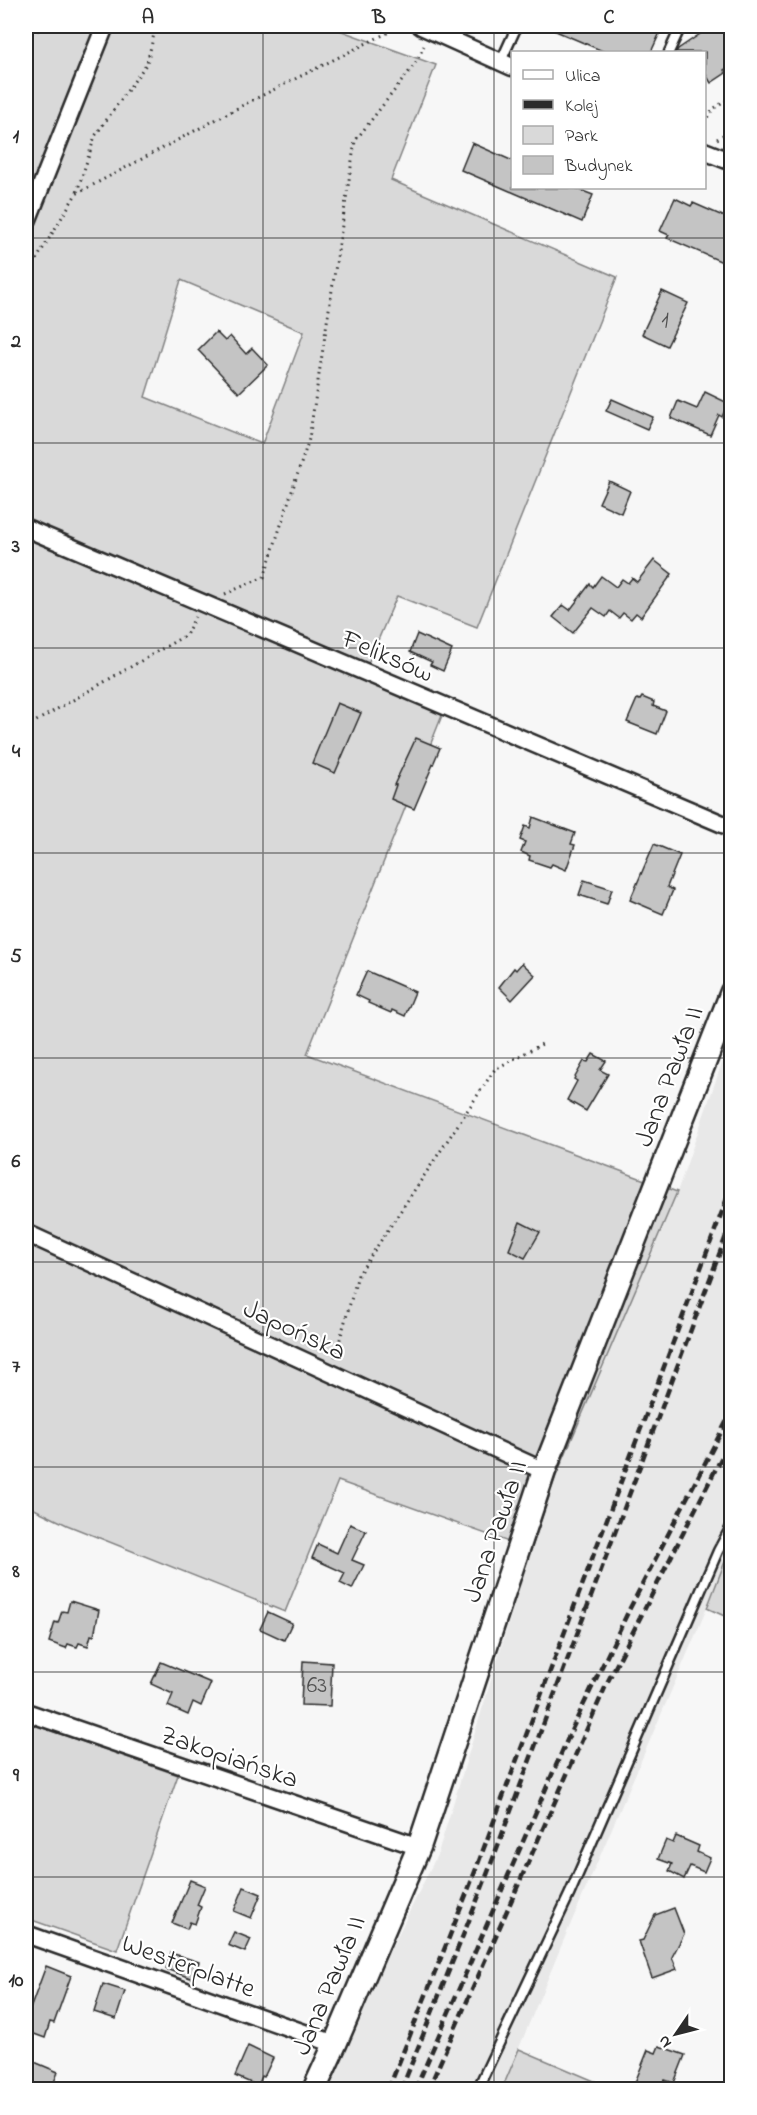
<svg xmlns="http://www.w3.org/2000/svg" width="757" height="2115" font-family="'Indie Flower',sans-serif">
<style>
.built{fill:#e8e8e8}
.green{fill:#d9d9d9;stroke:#828282;stroke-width:1.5;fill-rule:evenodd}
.building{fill:#c4c4c4;stroke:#2b2b2b;stroke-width:1.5}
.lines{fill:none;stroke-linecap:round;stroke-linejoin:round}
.lane-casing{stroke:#2b2b2b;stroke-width:13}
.street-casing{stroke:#2b2b2b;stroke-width:21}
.secondary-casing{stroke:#2b2b2b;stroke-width:27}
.path{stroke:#2b2b2b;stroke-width:3;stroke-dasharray:1.5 4.5;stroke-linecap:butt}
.lane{stroke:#fff;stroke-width:8}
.street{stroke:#fff;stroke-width:16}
.secondary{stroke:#fff;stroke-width:22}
.rail{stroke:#2b2b2b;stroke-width:4.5;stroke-dasharray:9 4.5;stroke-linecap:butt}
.grid{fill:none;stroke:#2b2b2b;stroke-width:1.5;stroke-opacity:0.55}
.labels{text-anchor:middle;stroke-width:4.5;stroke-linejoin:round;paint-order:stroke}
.number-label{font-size:24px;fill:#515151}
.street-label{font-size:27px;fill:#2b2b2b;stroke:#fff}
.neatline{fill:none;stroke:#2b2b2b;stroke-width:2}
.grid-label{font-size:20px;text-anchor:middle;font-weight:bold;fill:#2b2b2b}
</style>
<rect width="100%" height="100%" fill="#f7f7f7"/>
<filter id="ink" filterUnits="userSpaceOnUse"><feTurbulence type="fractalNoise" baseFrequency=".0167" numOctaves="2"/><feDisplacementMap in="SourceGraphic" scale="12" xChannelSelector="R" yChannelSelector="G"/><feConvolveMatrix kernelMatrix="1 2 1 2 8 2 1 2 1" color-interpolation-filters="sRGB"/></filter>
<g filter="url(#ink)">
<path class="built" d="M731,1037V1546L707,1608L565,1937L502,2089L325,2090L348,2037L438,1853L531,1550L556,1476L677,1192Z"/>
<g class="green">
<path d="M26,26H328L436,65L391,180L617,277L477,627L397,596L366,668L447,703L307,1054L677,1192L556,1476L531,1550L338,1481L285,1612L67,1525L26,1505ZM181,280L304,332L262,444L145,397Z"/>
<path d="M731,1546V1619L707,1608Z"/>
<path d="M26,1722L178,1775L117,1950L26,1918Z"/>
<path d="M519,2049L613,2089H502Z"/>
</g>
<g class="building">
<path d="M544,26H663L651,52H605Z"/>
<path d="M712,26H721L732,41V65L724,70L726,73L711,83L705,73V52H676L678,49Z"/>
<path d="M472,143L513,161V188H575L593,195L582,222L461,170Z"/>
<path d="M675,198L691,206L693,203L732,220V262L728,261L727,264L667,238L669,235L660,231Z"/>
<path d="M662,291L688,303L667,346L642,334Z"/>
<path d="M216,332L225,341L230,336L246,354L252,348L268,365L239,393L198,350Z"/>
<path d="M705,392L728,403L722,417L719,415L710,435L671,418L678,401L697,409Z"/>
<path d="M612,399L653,417L647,429L606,411Z"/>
<path d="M609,481L630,491L621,513L599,503Z"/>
<path d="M654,560L672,574L641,617L636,613L631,619L623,613L619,618L610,611L606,617L593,608L573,633L553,617L563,605L570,610L590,584L593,587L601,576L616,587L622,579L628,583L632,578L637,582Z"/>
<path d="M417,634L452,650L443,671L430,665L432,662L410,652Z"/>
<path d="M642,697L654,702L653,706L666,711L657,734L627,722L637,699L640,700Z"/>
<path d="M337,703L361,713L335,773L312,763Z"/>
<path d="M416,738L440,748L414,809L391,799L396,785H394Z"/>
<path d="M533,817L575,833L571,844L575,845L566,870L552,864L550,867L529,860L530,856L521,852L525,842L520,840L525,826L530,828Z"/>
<path d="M654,844L680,855L667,887L673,890L663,914L630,900Z"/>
<path d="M584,880L612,889L607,904L579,895Z"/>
<path d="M522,963L535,975L512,1000L499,987L514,968L516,970Z"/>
<path d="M367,971L415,992L405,1016L392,1010L391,1013L368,1003L369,1001L356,995Z"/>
<path d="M593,1054L606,1061L600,1070L608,1074L586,1111L567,1100L577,1081L574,1079L584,1061L588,1062Z"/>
<path d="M520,1222L540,1232L525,1258L509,1250Z"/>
<path d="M350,1524L366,1531L352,1560L364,1565L352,1589L340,1583L345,1573L312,1558L318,1544L337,1553Z"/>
<path d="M70,1601L99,1610L94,1636L91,1635L88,1646L79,1643L77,1647L68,1644L66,1648L49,1642L55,1622L58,1623L62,1611L67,1612Z"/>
<path d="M268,1612L292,1623L284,1640L260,1629Z"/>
<path d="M303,1661L332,1663L330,1706L301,1705Z"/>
<path d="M161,1662L211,1683L201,1706L193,1702L188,1715L168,1706L173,1694L151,1684Z"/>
<path d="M676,1836L699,1846L697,1852L710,1858L704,1872L690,1866L684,1879L669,1871L672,1864L658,1859L666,1840L673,1843Z"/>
<path d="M190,1880L205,1886L197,1905L201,1907L195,1924L190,1922L187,1929L172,1923Z"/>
<path d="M244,1887L261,1894L251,1918L234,1911Z"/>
<path d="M674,1908L684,1934L672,1957L677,1969L652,1978L639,1941L643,1940L655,1915Z"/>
<path d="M234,1932L251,1939L245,1952L228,1945Z"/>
<path d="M171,1953L199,1962L193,1979L166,1969Z"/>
<path d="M46,1966L71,1976L54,2023L50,2022L45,2038L26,2031V2020Z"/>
<path d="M103,1984L125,1991L116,2019L94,2012Z"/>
<path d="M248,2046L273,2058L264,2077L262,2076L258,2086L235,2076Z"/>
<path d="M659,2046L685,2055L674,2083L665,2080L661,2090H632L648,2050L656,2053Z"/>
<path d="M32,2061L58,2072L51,2090H26V2076Z"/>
</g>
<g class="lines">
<g class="lane-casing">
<g id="lane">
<path d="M669,52L681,26"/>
<path d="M501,61L517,26"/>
<path d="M477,2090L570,1893L718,1551L732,1525"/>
</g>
</g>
<g class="street-casing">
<g id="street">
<path d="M421,26L512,67"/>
<path d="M704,151L732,162"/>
<path d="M26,224L105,26"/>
<path d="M26,528L732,828"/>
<path d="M26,1233L544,1471"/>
<path d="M26,1712L419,1847"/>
<path d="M26,1934L335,2044"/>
</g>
</g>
<g class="secondary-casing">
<path id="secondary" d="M314,2090L335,2044L419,1847L544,1471L732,992"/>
</g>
<g class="path">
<path d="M26,35L48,26"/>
<path d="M704,122L713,109L732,97"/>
<path d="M717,139L726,133L732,136"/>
<path d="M77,192L95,136L147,63L156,26"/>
<path d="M27,275L76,194L249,102L401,26"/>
<path d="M225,594L264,577L309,439L355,141L415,64L424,46"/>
<path d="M26,727L186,635L195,617"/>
<path d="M335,1357L358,1275L495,1069L542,1044"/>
</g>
<use href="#lane" class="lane"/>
<use href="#street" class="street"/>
<use href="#secondary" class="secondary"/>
<g class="rail">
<path d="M388,2090L470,1885L732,1185"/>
<path d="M401,2090L482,1888L732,1220"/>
<path d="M415,2090L571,1731L630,1608L732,1411"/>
<path d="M428,2090L608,1681L732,1437"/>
</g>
</g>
</g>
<path class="grid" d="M263,26V2090M494,26V2090M26,238H732M26,443H732M26,648H732M26,853H732M26,1058H732M26,1262H732M26,1467H732M26,1672H732M26,1877H732"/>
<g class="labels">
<g class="number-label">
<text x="665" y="327">1</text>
<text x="317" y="1692">63</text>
</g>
<g class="street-label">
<text transform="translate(388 655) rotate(23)" y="9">Feliksów</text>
<text transform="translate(668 1076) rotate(-69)" y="9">Jana Pawła II</text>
<text transform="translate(295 1329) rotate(25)" y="9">Japońska</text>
<text transform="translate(494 1531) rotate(-71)" y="9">Jana Pawła II</text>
<text transform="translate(230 1756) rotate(19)" y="9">Zakopiańska</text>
<text transform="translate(189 1965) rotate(20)" y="9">Westerplatte</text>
<text transform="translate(328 1985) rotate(-67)" y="9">Jana Pawła II</text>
</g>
</g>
<rect width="757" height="2115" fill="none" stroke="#fff" stroke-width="66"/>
<rect x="511" y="51" width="195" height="138" fill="#ffffff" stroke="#aaaaaa" stroke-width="1.5"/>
<rect x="523" y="70" width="30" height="9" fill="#ffffff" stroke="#aaaaaa" stroke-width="1.5"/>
<text x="565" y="81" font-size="18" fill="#2b2b2b">Ulica</text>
<rect x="523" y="100" width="30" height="9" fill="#2b2b2b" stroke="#aaaaaa" stroke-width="1.5"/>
<text x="565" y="111" font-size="18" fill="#2b2b2b">Kolej</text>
<rect x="523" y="126" width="30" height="18" fill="#d9d9d9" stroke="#aaaaaa" stroke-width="1.5"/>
<text x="565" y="141" font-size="18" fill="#2b2b2b">Park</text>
<rect x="523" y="156" width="30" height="18" fill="#c4c4c4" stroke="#aaaaaa" stroke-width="1.5"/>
<text x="565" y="171" font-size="18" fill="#2b2b2b">Budynek</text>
<g transform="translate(676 2034) rotate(235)" stroke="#ffffff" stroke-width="4.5" paint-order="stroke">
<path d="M0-4.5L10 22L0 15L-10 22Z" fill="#2b2b2b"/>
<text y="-9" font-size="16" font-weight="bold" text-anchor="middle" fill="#2b2b2b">N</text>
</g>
<rect x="33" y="33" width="691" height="2049" class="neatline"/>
<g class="grid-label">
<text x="148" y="23">A</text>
<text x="379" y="23">B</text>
<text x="609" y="23">C</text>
<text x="16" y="142">1</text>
<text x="16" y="347">2</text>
<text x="16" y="552">3</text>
<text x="16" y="757">4</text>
<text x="16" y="962">5</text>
<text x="16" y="1167">6</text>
<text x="16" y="1372">7</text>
<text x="16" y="1577">8</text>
<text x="16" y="1781">9</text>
<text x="16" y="1986">10</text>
</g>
</svg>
